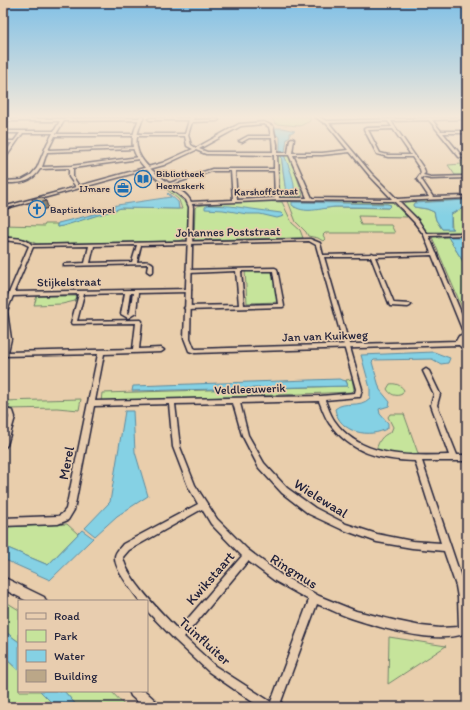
<svg xmlns="http://www.w3.org/2000/svg" width="470" height="710" font-family="Itim,sans-serif">
<style>
.green{fill:#c6e49b;stroke:#74836b;fill-rule:evenodd}
.water{fill:#85d1e4;stroke:#5d8ba0}
.lines{fill:none;stroke-linecap:round;stroke-linejoin:round}
.minor-casing{stroke:#22223b;stroke-width:3}
.tertiary-casing{stroke:#22223b;stroke-width:3}
.secondary-casing{stroke:#22223b;stroke-width:3}
.minor{fill:#e8cdaf;fill-rule:evenodd}
.tertiary{fill:#e8cdaf;fill-rule:evenodd}
.secondary{fill:#e8cdaf;fill-rule:evenodd}
.wall{fill:#a19075;stroke:#22223b}
.shaded-wall{fill:#83755f;stroke:#22223b}
.building{fill:#bba788;stroke:#22223b}
.labels{text-anchor:middle;stroke-width:3.5;stroke-linejoin:round;paint-order:stroke}
.far-poi-label{font-size:10px;fill:#22223b;stroke:#e8cdaf;text-anchor:start}
.far-street-label{font-size:10px;fill:#22223b;stroke:#e8cdaf}
.street-label{font-size:12px;fill:#22223b;stroke:#e8cdaf}
.near-street-label{font-size:14px;fill:#22223b;stroke:#e8cdaf}
</style>
<rect width="100%" height="100%" fill="#e9ceac"/>
<filter id="ink" filterUnits="userSpaceOnUse"><feTurbulence type="fractalNoise" baseFrequency=".025" numOctaves="2"/><feDisplacementMap in="SourceGraphic" scale="8" xChannelSelector="R" yChannelSelector="G"/><feConvolveMatrix kernelMatrix="1 2 1 2 8 2 1 2 1" color-interpolation-filters="sRGB"/></filter>
<g filter="url(#ink)">
<g class="green">
<path d="M138,116V118L3,119V118Z"/>
<path d="M273,116H310V121L300,126L276,124L272,119Z"/>
<path d="M277,154H281L285,186L292,177L284,155L289,154L303,195L300,197H280Z"/>
<path d="M460,161H467V175H455L448,165L462,164Z"/>
<path d="M158,179L187,204L190,208L188,238L179,241L37,244L26,239L3,236V225L44,226L45,224H57V227L121,208L182,209L179,200L156,180Z"/>
<path d="M467,198V200L414,203L413,205L414,207L427,209L434,212L436,220L442,229H452L451,214L467,206V232H428L403,204L405,202Z"/>
<path d="M260,201L282,202L292,223L300,230L303,238L194,240L195,208L197,206L224,202Z"/>
<path d="M288,201L392,202L407,217L358,216L361,225H391L395,233H325L323,235L325,239L323,241L318,238L308,236L306,232L296,222ZM296,202L387,204L391,205L388,208L336,207L308,210L294,207Z"/>
<path d="M436,236L438,238L448,237L467,268V319L432,237Z"/>
<path d="M272,270L279,302L247,303L245,271Z"/>
<path d="M37,296H77L75,301L62,304L34,305Z"/>
<path d="M352,379L354,390L352,392L101,402L102,393L348,386L346,380Z"/>
<path d="M390,384C395,383 401,385 404,390L402,394C397,397 390,395 387,389Z"/>
<path d="M81,399L79,410L57,408L8,409L10,405H3V401Z"/>
<path d="M390,414H404L419,456L398,455L376,450C379,441 381,436 391,432L393,427L388,417Z"/>
<path d="M67,524L78,534L48,565L3,546V527Z"/>
<path d="M3,600L19,610V642L3,630Z"/>
<path d="M389,637L446,646L388,684Z"/>
<path d="M3,656L19,671V691H40L56,707H3Z"/>
<path d="M64,691H111L126,707H78Z"/>
</g>
<g class="water">
<path d="M275,128H282L295,131L290,133V136L287,138L285,152H280V137L276,135Z"/>
<path d="M281,154L284,155C289,167 296,182 294,195L286,194Z"/>
<path d="M168,193L178,202L179,209L121,208L63,226L57,227V225L58,223L99,213L117,205L171,197L167,194Z"/>
<path d="M467,200V206L451,214V228L453,229H442L436,220L434,212L427,209L414,207L413,205L414,203Z"/>
<path d="M292,202L387,204L391,205L388,208C370,207 352,207 335,207C321,208 304,215 292,205Z"/>
<path d="M208,205L230,206L281,213L284,216L277,218L260,214H247L223,210L205,209V207Z"/>
<path d="M448,237H460L467,248V268Z"/>
<path d="M434,352L450,358L448,363L441,364L432,359L374,360L372,362L380,390L390,402L389,406L379,409L380,414L388,423V428C370,439 339,433 335,409C345,400 359,409 370,398V388L361,355Z"/>
<path d="M339,379L346,381L348,386L132,391L133,386Z"/>
<path d="M125,411H133L135,452L148,496L117,516L95,536L85,528L110,502Z"/>
<path d="M82,530L93,538L50,580L3,559V546L48,565Z"/>
<path d="M3,630L19,642V671L3,656Z"/>
<path d="M40,691H64L78,707H56Z"/>
</g>
<g class="lines">
<g class="minor-casing">
<g id="minor">
<path d="M190,116H193L194,119L192,120L217,119L219,120L217,121L192,122L188,135L191,145L196,148L239,124L264,122L273,126L277,144V153H288L290,139L292,138L294,139L292,153H322L348,150L326,123H324L314,116H318L326,121L427,118L429,117L431,118L467,117V119L432,120L441,131H467V133H443L461,155L467,157V159L459,157L429,120L391,121L424,169L425,173L423,175L431,177L467,176V178L431,179L422,177L421,179L433,197L467,196V198L399,201L418,220L427,234L467,233V235L429,236L436,253L437,254V255L467,327V336L464,334L432,255L375,257L394,303L410,304L411,305L410,306L408,307L390,306L371,257H324L362,389L360,397H358L325,400C328,407 330,414 334,420C360,458 408,456 449,455L431,405L434,394L423,371L426,369L429,371L440,394L437,405L457,455H467V461H422L464,586L466,594H467V631L466,633C439,645 385,629 357,620C343,616 330,609 317,604L279,707H260L209,672L175,640L147,611V601H140C133,592 114,569 115,557C115,552 120,548 123,544L198,504L188,486L173,447L169,404L94,406L74,510L68,520L58,524L3,526V518L58,516L62,514L66,509L98,354L3,356V347L5,339L3,324V307L29,246L21,242L3,240V238C13,238 25,237 32,245L310,239L320,243L323,255L370,254L372,253L374,254L431,253L424,235L414,222L394,201L283,200L190,204L188,203L189,202L233,200L231,171H212L170,185L167,184L212,169H274V155L206,154L196,150L164,165L3,209V207L76,187L69,177V168L40,169C31,184 19,183 3,183V181L22,180L31,175L37,168L47,144L53,133H23L4,160H3V156L12,143H3V141H14L20,133H3V131H54L60,121H3V119L141,118L143,119L142,120L64,121L56,134H185L189,120H150L148,119L150,118H190ZM388,121L392,127L366,128L364,129L377,154L388,157H412L420,169L421,173L417,179L429,197L397,199L371,173L329,123ZM264,124L269,127L271,136H248L239,141L242,142L249,138H272L273,152H207L199,149L241,126ZM393,129L411,155H388L380,153L368,130ZM55,136H185L187,146L193,149L162,163L79,186L73,177V168L139,159L141,158L139,157L71,166L42,167L47,152L135,149L137,148L135,147L48,150ZM350,152L369,175L392,199L312,198L293,155H322ZM277,155H289L307,198H279ZM235,171H274L275,198L237,200ZM309,241L316,245L356,389L355,393L321,396L95,401L104,354L161,352L164,350L161,348L139,349L142,321L141,320L77,321L84,294L125,293L121,314L128,318L136,313L138,293L188,292L191,290L190,289L14,292L33,247L89,246L85,263L66,264H64V266L148,264V265L147,271L150,273L153,271V264C149,260 143,262 137,262L141,245ZM137,245L132,262L90,263L94,246ZM130,293H133L130,312L128,314L127,313ZM79,294L71,323L72,324L136,323L133,349L8,352L11,339L7,311L13,296ZM319,401C322,408 325,417 329,423C351,453 380,460 415,461L441,543L412,541L377,534L346,524L315,508L287,488L264,463L248,435L240,403ZM233,403L242,435L259,468L282,493L309,514L341,529L377,542L412,548L444,551L456,586L458,598L459,627L440,628L421,626L397,621L356,611L319,596L281,575L247,549L217,519L195,485L180,447L175,404ZM202,509L211,524L242,556L178,630C163,614 126,578 123,557L129,550ZM248,561L275,581L309,600L271,702L215,666L184,637Z"/>
<path d="M275,268L277,269L284,306L283,307L187,310L184,308L187,306L239,305L236,271L189,273L186,271L187,270ZM241,271H273L278,304L244,305Z"/>
<path d="M3,408L13,411L15,417L7,445L5,447L3,448V434L9,417L8,415L3,414Z"/>
</g>
</g>
<g class="tertiary-casing">
<path id="tertiary" d="M140,116H144C140,126 135,137 137,147C140,165 161,177 175,187C185,194 189,195 193,207L190,338L194,348L196,349L456,341L459,336L467,333V338L463,341L467,345V351H465L459,345L195,353L189,351L184,338L189,207L186,200C170,187 137,169 133,147C131,137 136,126 140,116Z"/>
</g>
<g class="secondary-casing">
<g id="secondary">
<path d="M3,577L44,597L46,601H27L3,589Z"/>
<path d="M129,691H145L157,702L159,707H143L131,696Z"/>
</g>
</g>
<use href="#minor" class="minor"/>
<use href="#tertiary" class="tertiary"/>
<use href="#secondary" class="secondary"/>
</g>
<path class="wall" d="M32,199L46,201L48,208L38,211L34,207Z"/>
<path class="shaded-wall" d="M46,201L48,208L38,211L36,204Z"/>
<path class="building" d="M42,197L46,201L36,204L32,199Z"/>
</g>
<linearGradient id="sky" x2="0" y2="1"><stop stop-color="#80c0e6"/><stop offset="0.54" stop-color="#f5e9da"/><stop offset="1" stop-color="#f5e9da" stop-opacity="0"/></linearGradient>
<rect width="470" height="216" fill="url(#sky)"/>
<defs>
<g id="library-ring" transform="scale(0.9)"><circle r="9.5" fill="#e8cdaf" stroke="#1f6fb2" stroke-width="1.5"/><path d="M-6-4Q-3-5.5-.7-3.5V5Q-3 3-6 4ZM6-4Q3-5.5 .7-3.5V5Q3 3 6 4Z" fill="#1f6fb2"/></g>
<g id="office-ring" transform="scale(0.9)"><circle r="9.5" fill="#e8cdaf" stroke="#1f6fb2" stroke-width="1.5"/><path d="M-6-3h4V-5.5h4V-3h4V5H-6ZM-1-4.5V-3h2v-1.5ZM-6 0V1H6V0Z" fill="#1f6fb2"/></g>
<g id="church-ring" transform="scale(0.9)"><circle r="9.5" fill="#e8cdaf" stroke="#1f6fb2" stroke-width="1.5"/><path d="M-1.2-6h2.4v3.5h3.3v2.4h-3.3V6h-2.4V-.1h-3.3v-2.4h3.3Z" fill="#1f6fb2"/></g>
</defs>
<g fill-rule="evenodd">
<use href="#library-ring" x="143" y="179"/>
<use href="#office-ring" x="123" y="188"/>
<use href="#church-ring" x="37" y="209"/>
</g>
<g class="labels">
<g class="far-poi-label">
<text x="156" y="177">Bibliotheek<tspan x="156" dy="12">Heemskerk</tspan></text>
<text x="110" y="192" text-anchor="end">IJmare</text>
<text x="50" y="213">Baptistenkapel</text>
</g>
<g class="far-street-label">
<text transform="translate(266 191) rotate(-1)" y="4">Karshoffstraat</text>
</g>
<g class="street-label">
<text transform="translate(228 232) rotate(-1)" y="4">Johannes Poststraat</text>
<text transform="translate(69 282) rotate(-1)" y="4">Stijkelstraat</text>
<text transform="translate(325 336) rotate(-2)" y="4">Jan van Kuikweg</text>
<text transform="translate(250 389) rotate(-2)" y="4">Veldleeuwerik</text>
</g>
<g class="near-street-label">
<text transform="translate(66 463) rotate(-79)" y="5">Merel</text>
<text transform="translate(321 498) rotate(32)" y="5">Wielewaal</text>
<text transform="translate(294 571) rotate(32)" y="5">Ringmus</text>
<text transform="translate(210 578) rotate(-49)" y="5">Kwikstaart</text>
<text transform="translate(205 641) rotate(42)" y="5">Tuinfluiter</text>
</g>
</g>
<rect width="470" height="710" fill="none" stroke="#e8cdaf" stroke-width="16"/>
<rect x="8" y="8" width="454" height="694" fill="none" stroke="#22223b" stroke-width="1.5" filter="url(#ink)"/>
<rect x="18" y="600" width="130" height="92" fill="#e8cdaf" stroke="#998981"/>
<rect x="26" y="613" width="20" height="6" fill="#e8cdaf" stroke="#998981"/>
<text x="54" y="620" font-size="12" fill="#22223b">Road</text>
<rect x="26" y="630" width="20" height="12" fill="#c6e49b" stroke="#998981"/>
<text x="54" y="640" font-size="12" fill="#22223b">Park</text>
<rect x="26" y="650" width="20" height="12" fill="#85d1e4" stroke="#998981"/>
<text x="54" y="660" font-size="12" fill="#22223b">Water</text>
<rect x="26" y="670" width="20" height="12" fill="#bba788" stroke="#998981"/>
<text x="54" y="680" font-size="12" fill="#22223b">Building</text>
</svg>
